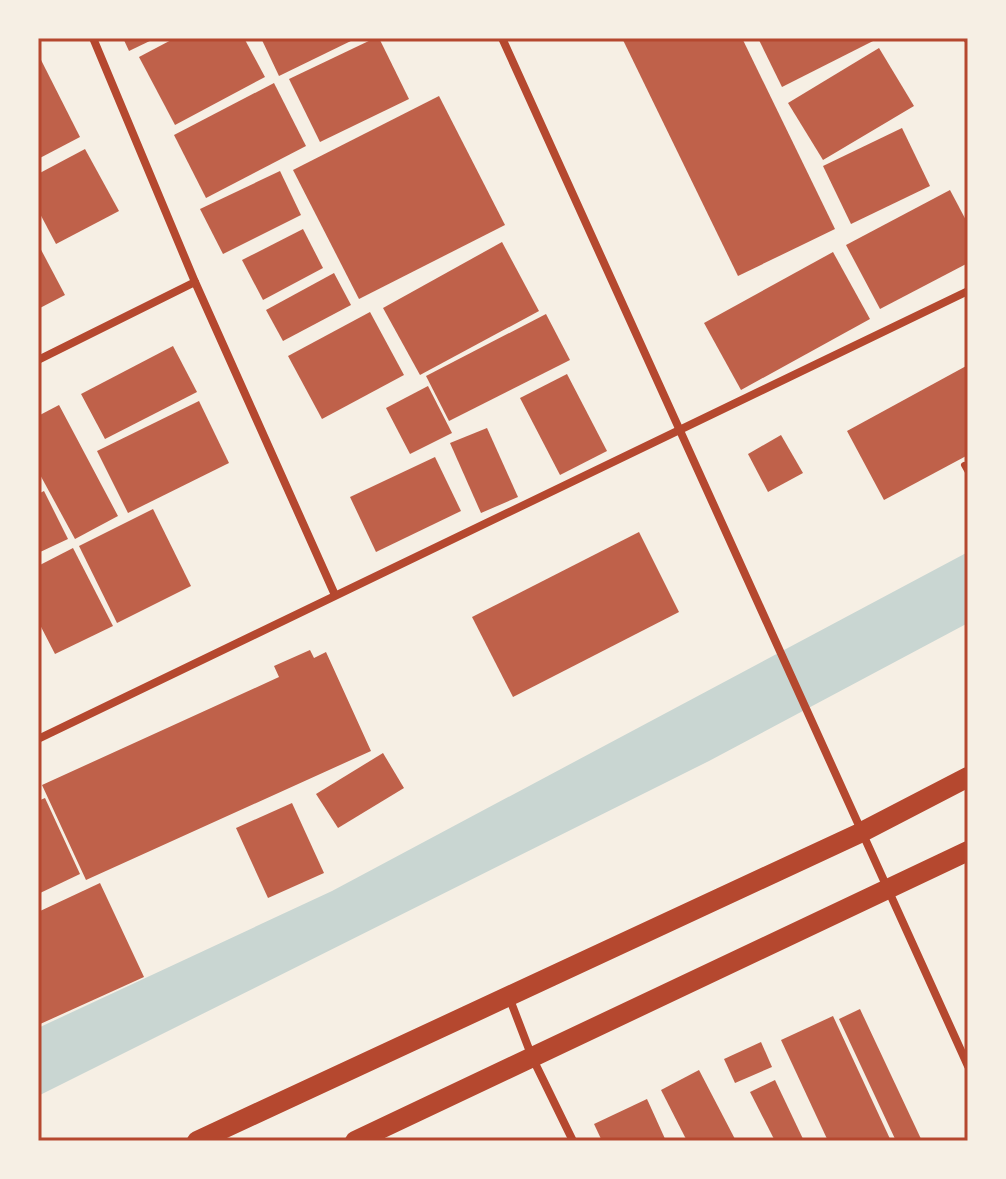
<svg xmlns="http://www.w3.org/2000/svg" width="1006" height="1179" font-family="'Nunito Sans',sans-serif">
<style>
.water{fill:#c9d6d2}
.building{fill:#bf614a}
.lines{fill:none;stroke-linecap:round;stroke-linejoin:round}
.service{stroke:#b5482f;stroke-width:6}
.minor{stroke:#b5482f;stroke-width:8}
.primary{stroke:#b5482f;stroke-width:20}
.neatline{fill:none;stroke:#b5482f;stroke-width:3}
</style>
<rect width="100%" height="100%" fill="#f6efe4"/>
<path class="water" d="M968,552V623L709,761L38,1096V1028L332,891Z"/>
<g class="building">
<path d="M123,38H156L129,51Z"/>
<path d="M175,38H244L265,77L175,125L139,57Z"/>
<path d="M261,38H357L279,76Z"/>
<path d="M375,38H379L409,99L320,142L289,79Z"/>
<path d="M622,38H742L835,229L738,276Z"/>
<path d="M758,38H879L782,87Z"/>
<path d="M879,48L914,106L823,160L788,103Z"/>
<path d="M38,54L80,137L38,159Z"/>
<path d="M274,83L306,146L206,198L174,135Z"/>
<path d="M439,96L505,225L359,299L293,170Z"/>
<path d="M902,128L930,186L851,224L823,166Z"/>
<path d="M85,149L119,211L56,244L38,210V174Z"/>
<path d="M280,171L301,215L223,254L200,209Z"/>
<path d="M950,190L968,224V263L880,309L846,245Z"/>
<path d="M303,229L323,268L263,300L242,260Z"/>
<path d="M502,242L539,311L420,375L383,308Z"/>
<path d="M38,244L65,295L38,309Z"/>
<path d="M833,252L870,319L741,390L704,323Z"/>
<path d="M334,273L351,305L283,341L266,310Z"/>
<path d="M370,312L404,375L322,419L288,356Z"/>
<path d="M546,314L570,360L449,421L426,376Z"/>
<path d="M173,346L197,392L105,439L81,394Z"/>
<path d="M968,365V455L884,500L847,431Z"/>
<path d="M567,374L607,451L560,475L520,398Z"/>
<path d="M428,386L452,433L410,454L386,408Z"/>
<path d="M199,401L229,463L128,513L97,451Z"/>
<path d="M59,405L118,516L75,539L38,471V416Z"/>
<path d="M487,428L518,497L481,513L450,443Z"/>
<path d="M781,435L803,473L768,492L748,454Z"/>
<path d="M435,457L461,511L376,552L350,497Z"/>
<path d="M44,491L68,539L38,553V494Z"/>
<path d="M153,509L191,586L117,623L79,546Z"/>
<path d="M639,532L679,612L513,697L472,617Z"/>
<path d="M73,548L113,626L55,654L38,621V566Z"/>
<path d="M310,650L314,658L326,652L371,751L86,880L42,785L279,677L274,666Z"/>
<path d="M383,753L404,788L338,828L316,794Z"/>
<path d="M45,798L80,874L38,894V801Z"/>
<path d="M292,803L324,873L268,898L236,828Z"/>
<path d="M100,883L144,977L38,1025V912Z"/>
<path d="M860,1009L922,1141H896L839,1019Z"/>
<path d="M833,1016L891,1141H828L781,1040Z"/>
<path d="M761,1042L772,1067L735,1083L724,1059Z"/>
<path d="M699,1070L736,1141H687L661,1090Z"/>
<path d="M775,1080L804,1141H775L750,1092Z"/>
<path d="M647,1099L666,1141H602L594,1124Z"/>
</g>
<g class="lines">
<path class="service" d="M964,465L968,472"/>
<g class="minor">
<path d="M93,38L195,282L335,595"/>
<path d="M502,38L968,1066"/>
<path d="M967,38L968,40"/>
<path d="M38,360L195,282"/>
<path d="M38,739L968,291"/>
<path d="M509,997L532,1057L573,1141"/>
</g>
<g class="primary">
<path d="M197,1141L860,833L968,777"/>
<path d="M355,1141L968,851"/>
</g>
</g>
<rect width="1006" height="1179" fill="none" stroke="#f6efe4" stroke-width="80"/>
<rect x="40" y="40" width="926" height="1099" class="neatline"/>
</svg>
